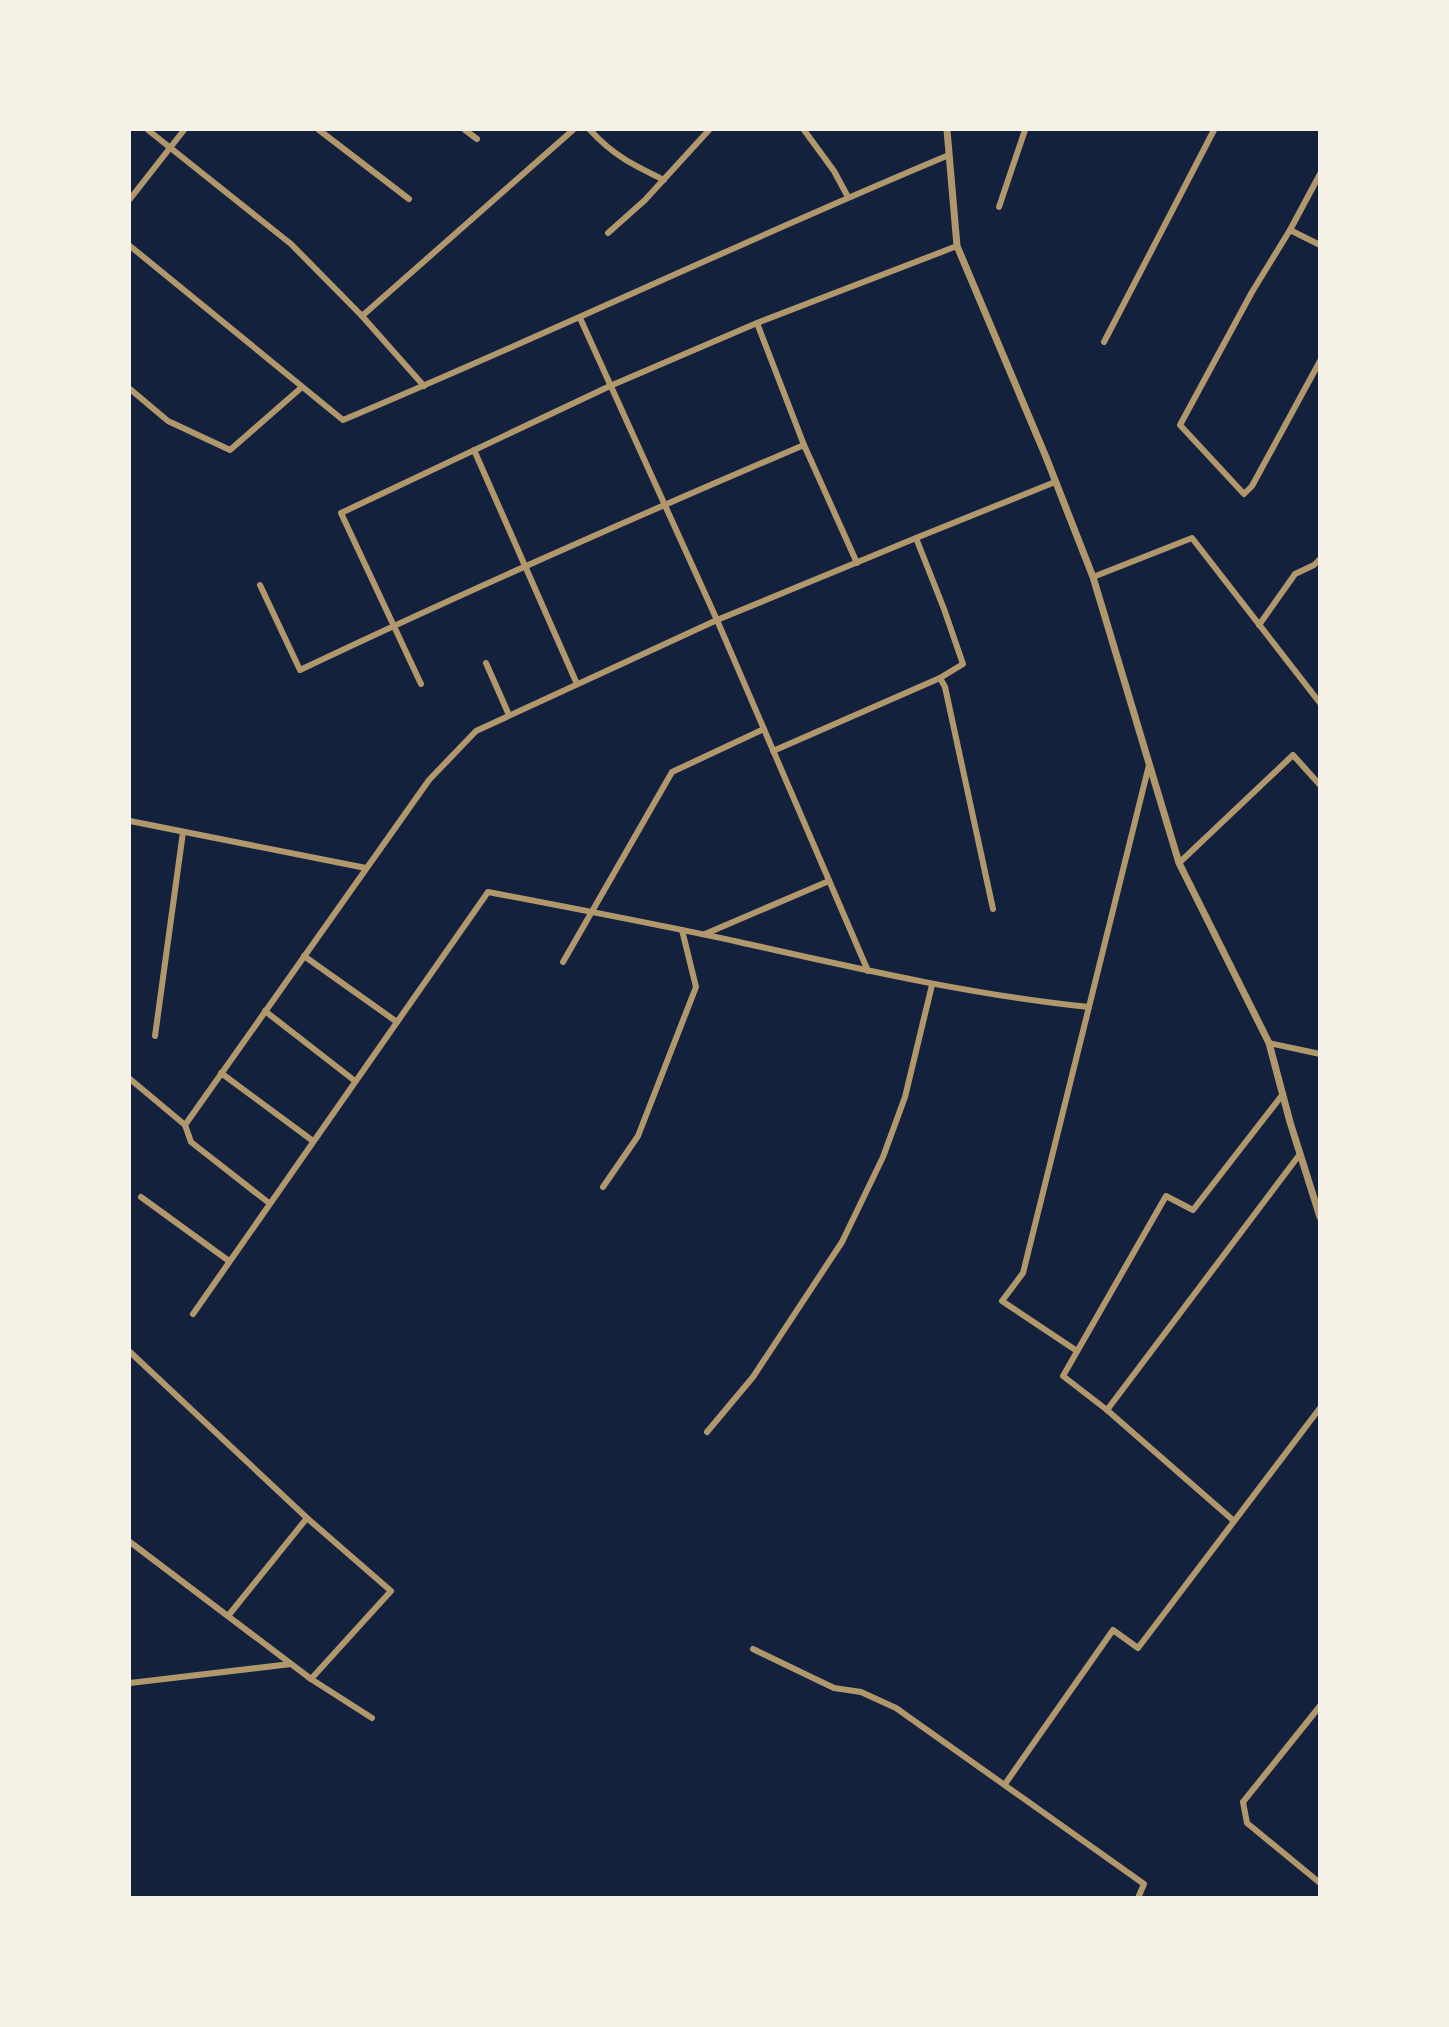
<svg xmlns="http://www.w3.org/2000/svg" width="1449" height="2027" font-family="Merriweather,serif">
<style>
.lines{fill:none;stroke-linecap:round;stroke-linejoin:round}
.minor{stroke:#b1986c;stroke-width:6}
.tertiary{stroke:#b1986c;stroke-width:7}
</style>
<rect width="100%" height="100%" fill="#14213d"/>
<g class="lines">
<g class="minor">
<path d="M148,130L291,244L362,316L424,386"/>
<path d="M319,130L409,199"/>
<path d="M465,130L477,139"/>
<path d="M590,130C614,156 633,165 664,180"/>
<path d="M804,130L834,171L848,197"/>
<path d="M130,199L184,130"/>
<path d="M999,207L1025,130"/>
<path d="M1290,230L1320,174"/>
<path d="M608,233L645,200L709,130"/>
<path d="M1320,245L1290,230L1252,292L1180,425L1244,494L1252,486L1320,361"/>
<path d="M130,246L343,420C546,335 745,240 949,155"/>
<path d="M362,316L573,130"/>
<path d="M580,318L717,620L868,971"/>
<path d="M757,323L804,445L857,563"/>
<path d="M1104,342L1214,130"/>
<path d="M130,389L168,421L230,450L302,387"/>
<path d="M474,450L577,684"/>
<path d="M1093,577L1192,538L1320,703"/>
<path d="M260,585L300,670C466,591 635,517 804,445"/>
<path d="M1259,625L1295,574L1314,565L1320,559"/>
<path d="M486,663L509,715"/>
<path d="M940,678L945,687L993,909"/>
<path d="M421,684L341,513L610,386L757,323L957,246"/>
<path d="M773,751L940,678L963,664L944,609L916,538"/>
<path d="M130,821L366,868"/>
<path d="M1179,863L1293,755L1320,785"/>
<path d="M705,934L829,881"/>
<path d="M304,956L397,1022"/>
<path d="M563,962L672,772L764,729"/>
<path d="M265,1011L355,1081"/>
<path d="M155,1036L183,832"/>
<path d="M1269,1043L1320,1054"/>
<path d="M221,1073L313,1141"/>
<path d="M130,1079L185,1125"/>
<path d="M603,1187L638,1136L696,987L682,930"/>
<path d="M141,1197L229,1261"/>
<path d="M269,1203L191,1142L185,1125L429,780L476,731L717,620L916,538L1055,482"/>
<path d="M193,1314L488,892C572,908 656,924 739,942C855,968 971,995 1089,1007"/>
<path d="M1077,1351L1002,1301L1023,1273L1149,765"/>
<path d="M130,1352L307,1518L228,1616"/>
<path d="M1107,1410L1300,1154"/>
<path d="M707,1432L753,1377L842,1242L883,1157L905,1097L932,985"/>
<path d="M307,1518L391,1591L311,1679"/>
<path d="M1234,1521L1107,1410L1063,1376L1166,1196L1193,1210L1283,1094"/>
<path d="M130,1542L311,1679L372,1718"/>
<path d="M753,1649L834,1688L861,1692L896,1708L1144,1884L1138,1898"/>
<path d="M130,1683L291,1664"/>
<path d="M1320,1706L1243,1802L1247,1823L1320,1883"/>
<path d="M1005,1784L1113,1630L1138,1648L1320,1408"/>
</g>
<path class="tertiary" d="M947,130L957,246L1046,457L1093,577L1179,863L1269,1043L1290,1122L1320,1217"/>
</g>
<rect width="1449" height="2027" fill="none" stroke="#f6f1e7" stroke-width="262"/>
</svg>
